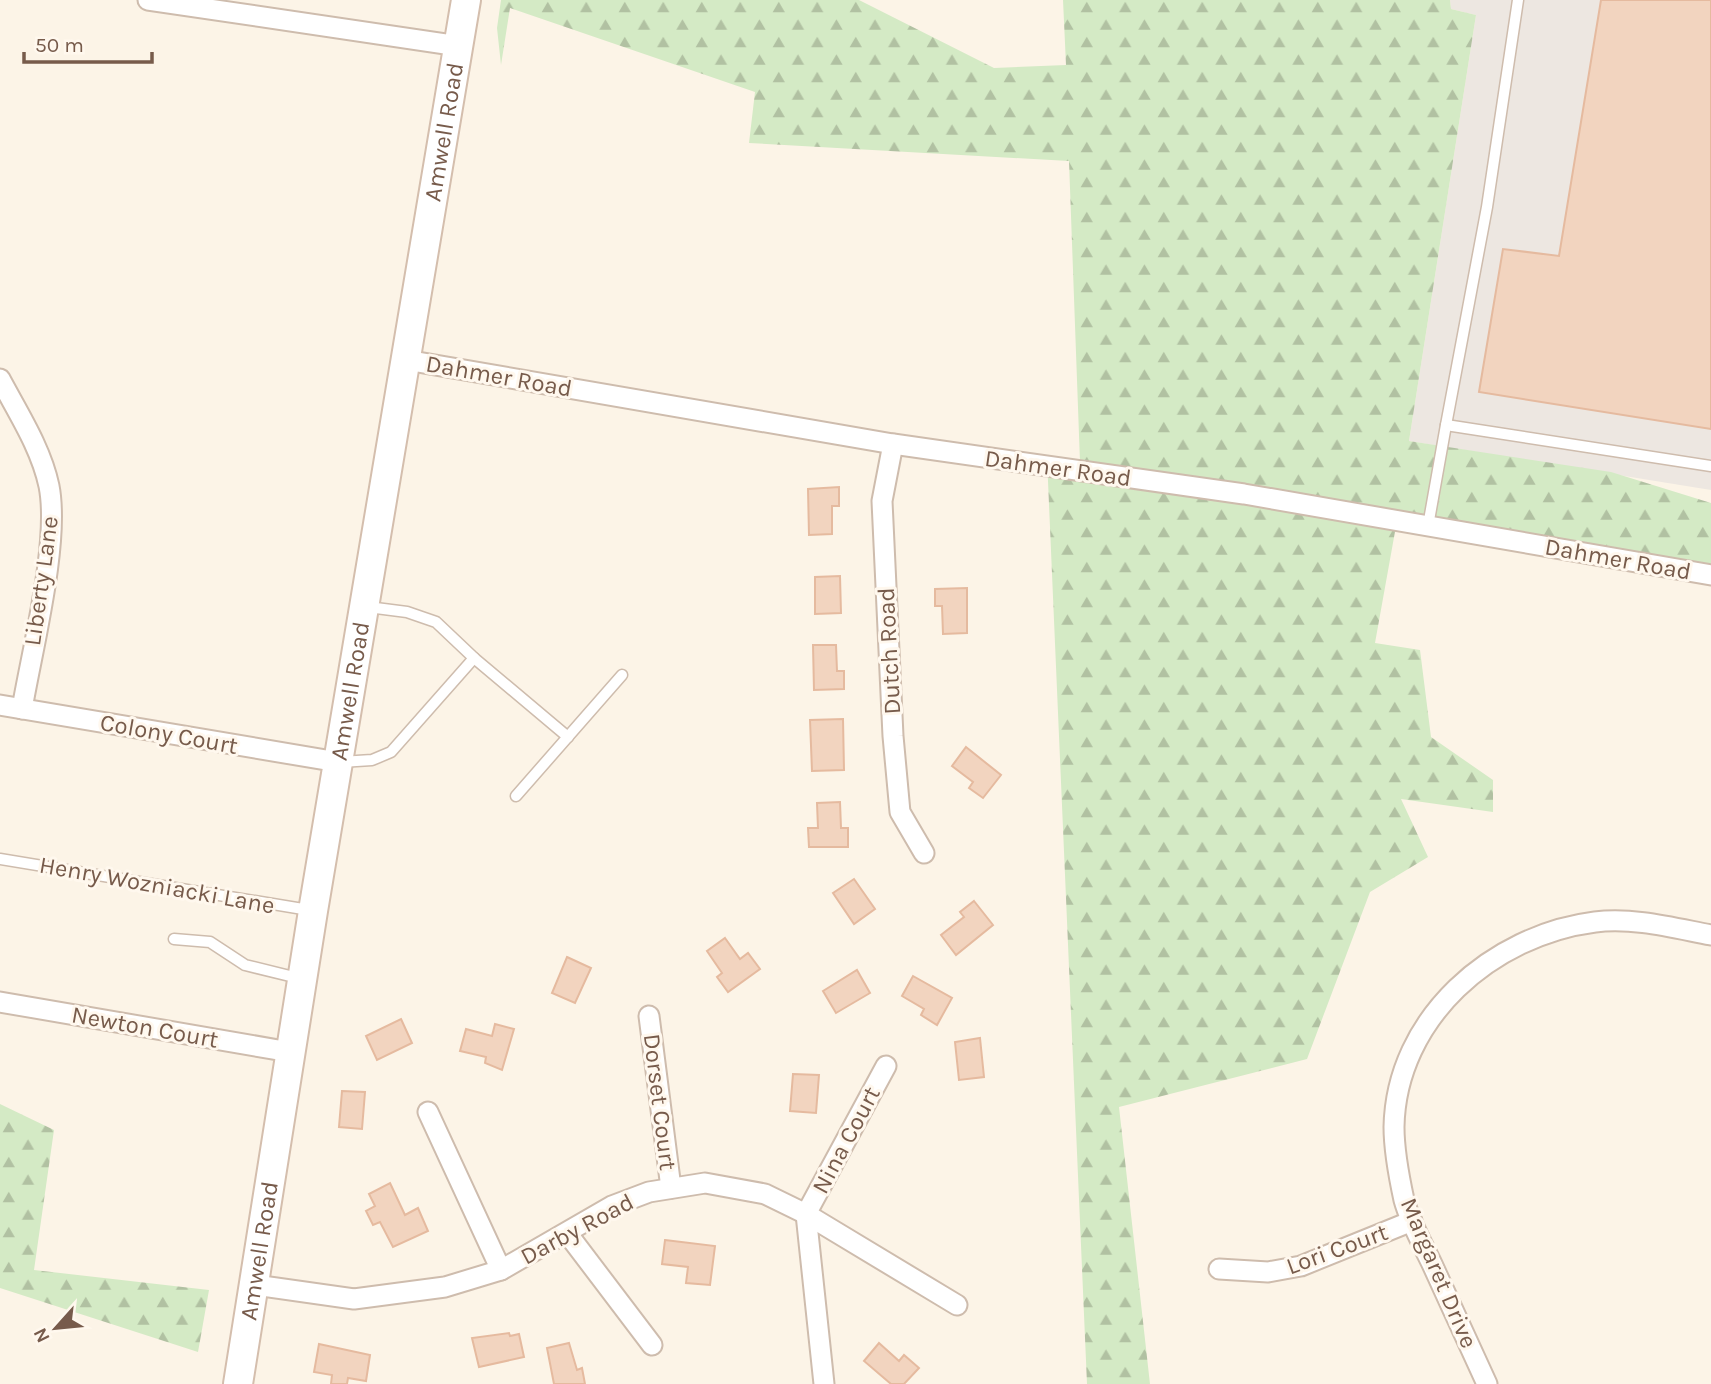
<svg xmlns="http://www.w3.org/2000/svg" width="1711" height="1384" font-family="Karla,sans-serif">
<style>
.industrial{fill:#ede7e1}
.forest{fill:url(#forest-firs)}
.building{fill:#f2d4bf;stroke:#e5ba9f;stroke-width:2}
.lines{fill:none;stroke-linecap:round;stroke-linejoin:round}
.lane-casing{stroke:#cebcad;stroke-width:13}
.street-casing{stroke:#cebcad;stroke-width:23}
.secondary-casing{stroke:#d4bead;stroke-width:32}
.lane{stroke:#fff;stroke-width:10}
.street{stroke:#fff;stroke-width:19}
.secondary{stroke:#fff;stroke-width:28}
.labels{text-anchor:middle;stroke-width:6;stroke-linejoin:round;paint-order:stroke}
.street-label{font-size:24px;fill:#775b4b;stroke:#fff8ee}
</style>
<defs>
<pattern id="forest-firs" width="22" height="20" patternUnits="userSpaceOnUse" patternTransform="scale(1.75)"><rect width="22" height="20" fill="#d4eac5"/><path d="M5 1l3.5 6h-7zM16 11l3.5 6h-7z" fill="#b1c1a2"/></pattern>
</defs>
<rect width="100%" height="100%" fill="#fcf4e7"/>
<path class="industrial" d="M1450,0H1711V490L1409,441L1476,15L1451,9Z"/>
<g class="forest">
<path d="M501,0H859L994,68L1066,65L1063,0H1450L1451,9L1476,15L1409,441L1611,472L1711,503V569L1398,515L1375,643L1420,650L1431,737L1493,780V812L1401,799L1428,857L1370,892L1307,1059L1119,1107L1150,1384H1087L1047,458L1080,462L1069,161L749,143L755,92L510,8L501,65L497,28Z"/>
<path d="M0,1104L54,1130L34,1270L209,1290L198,1352L0,1288Z"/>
</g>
<g class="building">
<path d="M1601,0H1711V429L1479,392L1503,249L1559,256Z"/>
<path d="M839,487V506H832V534L809,535L808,489Z"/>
<path d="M840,576L841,613L815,614V577Z"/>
<path d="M967,588V633L943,634L942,606H935V589Z"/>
<path d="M813,645H836L837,671H844V689L814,690Z"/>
<path d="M843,719L844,770L812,771L810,720Z"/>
<path d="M966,747L1001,775L983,798L969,788L973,782L952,766Z"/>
<path d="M840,802L841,828H848V847H809L808,828H818L817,803Z"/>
<path d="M854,879L875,909L854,924L833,893Z"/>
<path d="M974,901L993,925L956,955L941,935L964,917L960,912Z"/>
<path d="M725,938L740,959L748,953L760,969L728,992L717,977L722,973L707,951Z"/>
<path d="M567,957L591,968L575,1003L552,993Z"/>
<path d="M857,970L870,993L836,1013L823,991Z"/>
<path d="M913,976L952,998L937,1025L921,1015L924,1009L902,996Z"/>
<path d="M401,1019L412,1043L377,1060L366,1036Z"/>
<path d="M495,1024L514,1029L502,1070L485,1063L486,1057L460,1051L466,1029L492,1036Z"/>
<path d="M980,1038L984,1077L959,1080L955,1042Z"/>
<path d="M793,1074L819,1075L816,1113L790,1111Z"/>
<path d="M342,1091L365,1092L362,1129L339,1127Z"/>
<path d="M390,1183L405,1215L418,1208L428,1231L393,1247L380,1222L373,1225L366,1211L375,1206L369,1194Z"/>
<path d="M665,1240L715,1246L710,1285L686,1283L688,1267L662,1264Z"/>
<path d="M509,1333L510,1336L519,1334L524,1357L479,1367L472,1338Z"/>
<path d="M569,1343L577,1370L582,1368L585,1384H554L547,1348Z"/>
<path d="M879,1343L899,1361L904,1355L919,1368L904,1384H891L864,1361Z"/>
<path d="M319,1344L370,1355L366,1381L348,1378L347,1384H331L332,1375L314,1372Z"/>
</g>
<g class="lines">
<g class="lane-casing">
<g id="lane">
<path d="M1446,425L1487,207L1518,0"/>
<path d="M1428,526L1446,425L1711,466"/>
<path d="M474,658L568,737"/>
<path d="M341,762L372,760L391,752L474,658L436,622L407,612L368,607"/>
<path d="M516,796L622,675"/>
<path d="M0,859L309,910"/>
<path d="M174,939L210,942L245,965L298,978"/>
</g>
</g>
<g class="street-casing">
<g id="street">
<path d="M148,0L459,46"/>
<path d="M406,360L893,444L1244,494L1711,575"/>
<path d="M0,379C18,413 41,448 49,486C60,542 32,650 22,709"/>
<path d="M893,444L882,501L893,736L900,812L924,853"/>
<path d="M0,705L338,762"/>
<path d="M0,1002L290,1052"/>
<path d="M649,1016L671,1188"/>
<path d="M428,1112L501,1270"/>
<path d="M567,1233L652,1345"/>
<path d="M1219,1269L1268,1272L1301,1266L1412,1221"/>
<path d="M255,1285L354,1299L445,1287L501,1270L612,1206L649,1192L705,1183L765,1194L806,1214L957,1305"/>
<path d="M824,1384L806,1214L886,1066"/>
<path d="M1487,1384C1469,1344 1450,1304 1432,1264C1422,1243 1410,1222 1404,1200C1399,1177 1394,1151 1394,1127C1396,1018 1492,935 1595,922C1633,917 1674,928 1711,935"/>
</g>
</g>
<g class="secondary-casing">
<g id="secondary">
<path id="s1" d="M238,1384L313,911L466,0"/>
</g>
</g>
<use href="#lane" class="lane"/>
<use href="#street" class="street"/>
<use href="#secondary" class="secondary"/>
</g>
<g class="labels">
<g class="street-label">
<text dy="8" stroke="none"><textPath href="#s1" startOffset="1269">Amwell Road</textPath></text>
<text transform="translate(499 376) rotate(10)" y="8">Dahmer Road</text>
<text transform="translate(1058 468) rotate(8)" y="8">Dahmer Road</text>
<text transform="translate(1618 559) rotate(10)" y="8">Dahmer Road</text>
<text transform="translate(41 581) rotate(-82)" y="8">Liberty Lane</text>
<text transform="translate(889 651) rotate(-93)" y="8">Dutch Road</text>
<text dy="8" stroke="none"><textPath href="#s1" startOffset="702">Amwell Road</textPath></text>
<text transform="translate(169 734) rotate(10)" y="8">Colony Court</text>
<text transform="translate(157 885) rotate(10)" y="8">Henry Wozniacki Lane</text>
<text transform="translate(145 1027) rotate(10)" y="8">Newton Court</text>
<text transform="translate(660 1102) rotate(83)" y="8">Dorset Court</text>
<text transform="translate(846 1140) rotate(-62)" y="8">Nina Court</text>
<text transform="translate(577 1229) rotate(-28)" y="8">Darby Road</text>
<text transform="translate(1337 1249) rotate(-20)" y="8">Lori Court</text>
<text dy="8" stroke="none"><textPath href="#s1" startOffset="135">Amwell Road</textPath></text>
<text transform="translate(1439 1273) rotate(67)" y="8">Margaret Drive</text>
</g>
</g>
<g transform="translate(56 1328) rotate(243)" stroke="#fff8ee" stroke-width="5" paint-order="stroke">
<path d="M0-5L12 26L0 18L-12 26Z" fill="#775b4b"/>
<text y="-10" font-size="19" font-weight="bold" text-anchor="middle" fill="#775b4b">N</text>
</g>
<path d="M24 52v10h128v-10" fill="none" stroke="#775b4b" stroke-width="3.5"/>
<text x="35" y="52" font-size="21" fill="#775b4b" stroke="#fff8ee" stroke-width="5" paint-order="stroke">50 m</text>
</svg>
